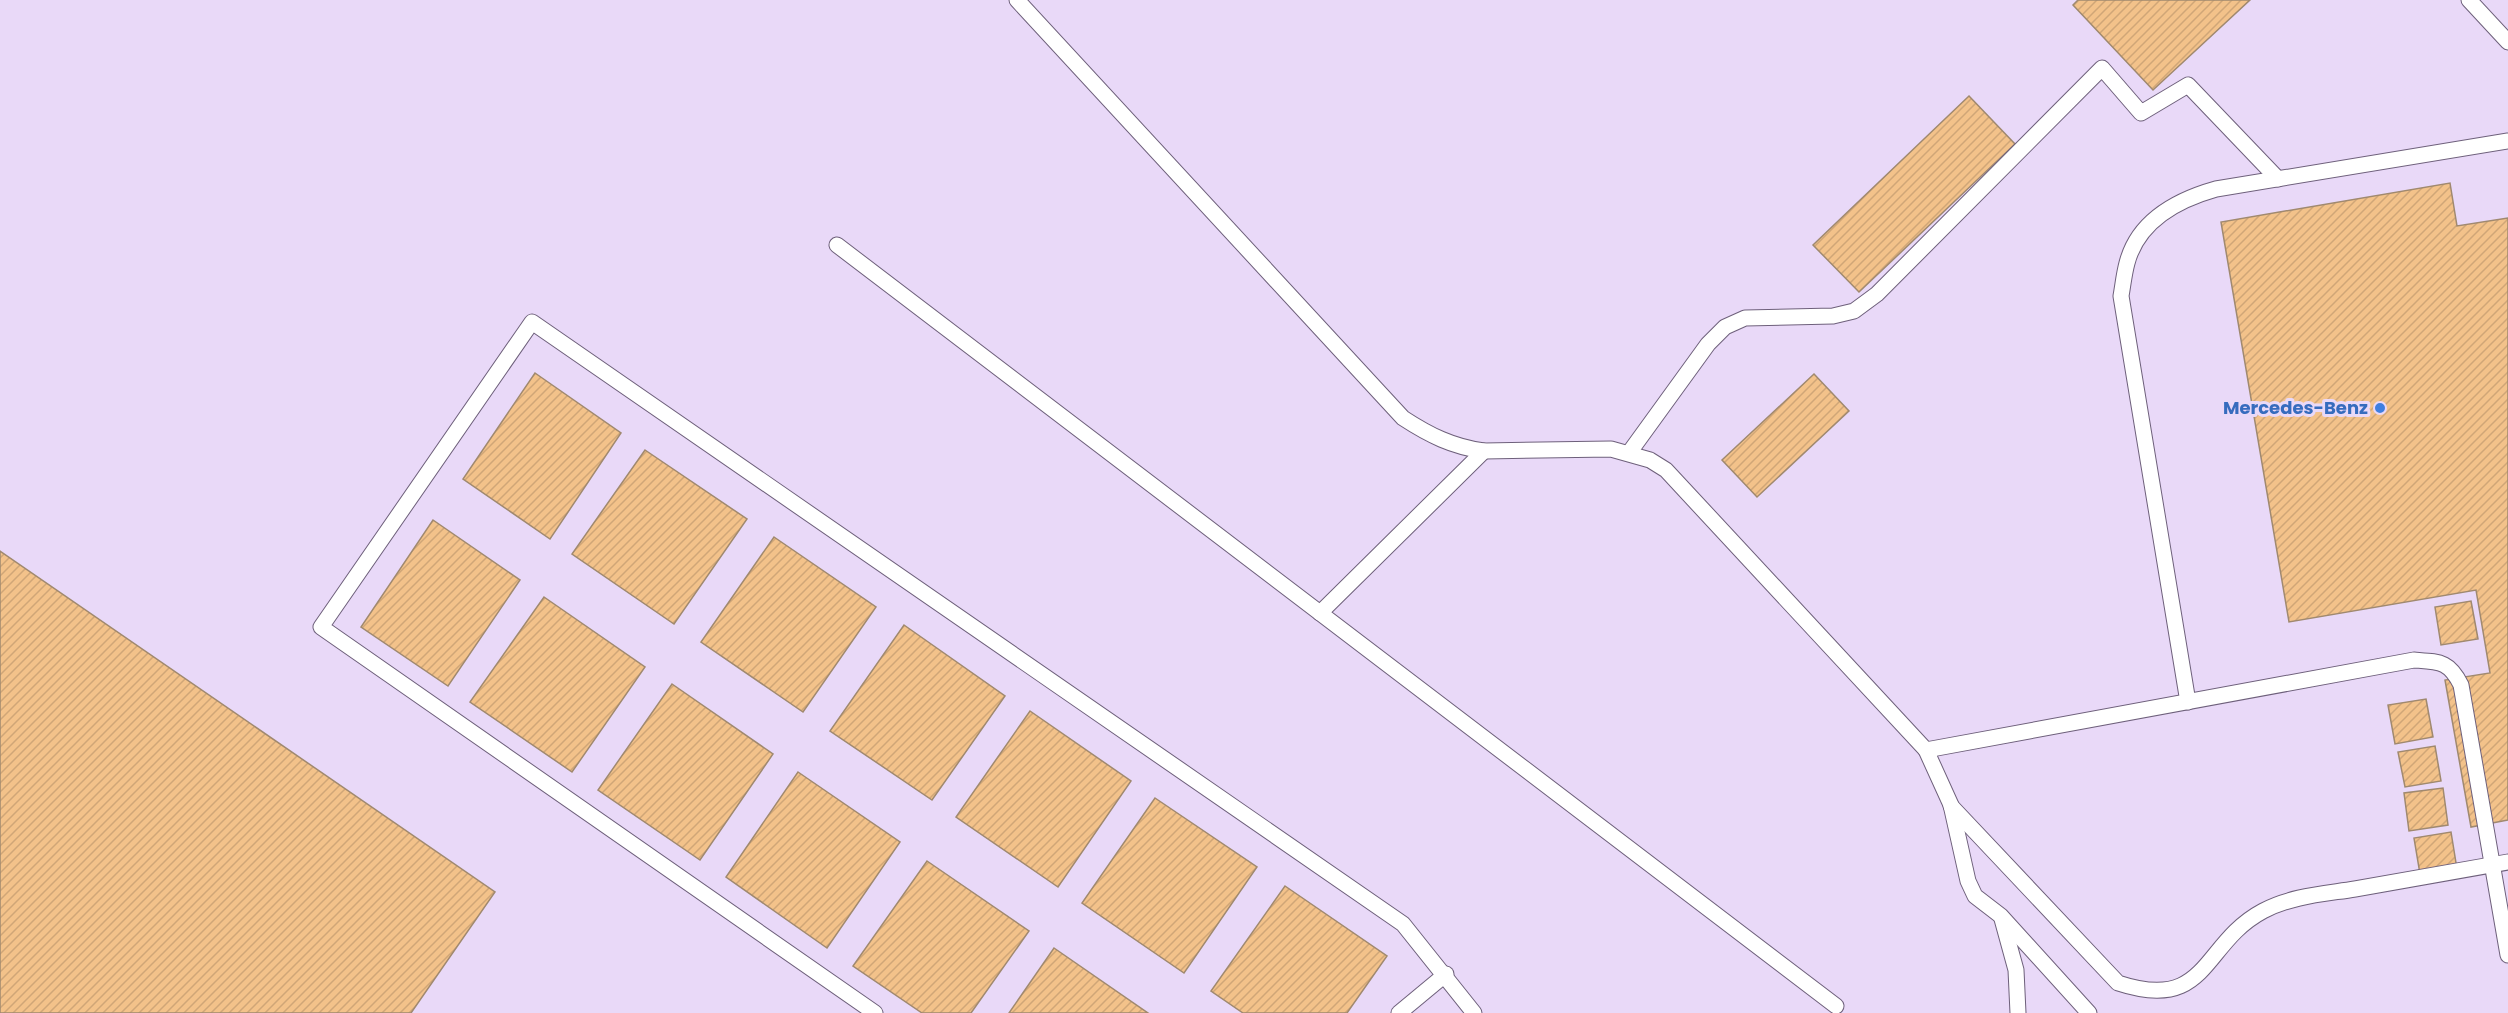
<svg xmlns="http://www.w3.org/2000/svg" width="2508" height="1013" font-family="Poppins,sans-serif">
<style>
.building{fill:url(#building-hatch);stroke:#a0896f;stroke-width:1.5}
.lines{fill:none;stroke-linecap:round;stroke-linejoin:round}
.service-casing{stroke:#6e607b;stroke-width:17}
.service{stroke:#fff;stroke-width:15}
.shop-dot{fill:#3f7fe0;stroke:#e9d9f8;stroke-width:2}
.labels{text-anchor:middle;stroke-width:6;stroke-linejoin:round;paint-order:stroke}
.shop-label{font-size:18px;font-weight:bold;fill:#366cbe;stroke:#e9d9f8;text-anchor:end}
</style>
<defs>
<pattern id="building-hatch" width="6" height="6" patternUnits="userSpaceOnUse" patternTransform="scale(1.5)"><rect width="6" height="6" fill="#f3c28a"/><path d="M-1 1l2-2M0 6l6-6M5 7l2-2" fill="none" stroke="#d0a677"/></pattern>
</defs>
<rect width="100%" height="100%" fill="#e9d9f8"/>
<g class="building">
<path d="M2078,0H2250L2153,90L2073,5Z"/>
<path d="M1969,96L2015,144L1859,292L1813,245Z"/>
<path d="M2450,183L2457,226L2508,218V820L2471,827L2445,680L2490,673L2476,590L2289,622L2221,222Z"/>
<path d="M535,373L621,433L550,539L463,479Z"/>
<path d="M1814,374L1849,411L1757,497L1722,460Z"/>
<path d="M645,450L747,519L674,624L572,554Z"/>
<path d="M433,520L520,580L448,686L361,627Z"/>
<path d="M774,537L876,607L803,712L701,642Z"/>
<path d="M0,551L495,892L411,1013H0Z"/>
<path d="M544,597L645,667L572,772L470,702Z"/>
<path d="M2471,601L2478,639L2441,645L2435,607Z"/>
<path d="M904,625L1005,696L932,800L830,731Z"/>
<path d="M672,684L773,754L700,860L598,790Z"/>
<path d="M2426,699L2433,737L2395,744L2388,705Z"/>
<path d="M1030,711L1131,781L1058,887L956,817Z"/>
<path d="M2435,746L2441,781L2405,787L2398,752Z"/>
<path d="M798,772L900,842L827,948L726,877Z"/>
<path d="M2443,788L2448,825L2409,831L2404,793Z"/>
<path d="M1155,798L1257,867L1184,973L1082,903Z"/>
<path d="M2451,832L2457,869L2420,874L2414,838Z"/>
<path d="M927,861L1029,931L971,1013H922L853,966Z"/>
<path d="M1285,886L1387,956L1347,1013H1243L1211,991Z"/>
<path d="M1054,948L1148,1013H1009Z"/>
</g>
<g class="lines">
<g class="service-casing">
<g id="service">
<path d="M1017,0L1403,418C1429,435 1453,447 1484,451L1611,449L1650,460L1666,470L1926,750"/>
<path d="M2469,0L2508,42"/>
<path d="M837,245L1836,1006"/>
<path d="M1629,453L1708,344L1725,327L1745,318L1833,316L1854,311L1877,294L2102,68L2141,113L2188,85L2278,179"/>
<path d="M1320,613L1484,451"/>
<path d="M2188,702L2121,296C2123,285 2124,274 2127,263C2138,221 2177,200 2216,189L2508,141"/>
<path d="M1951,806L2118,983C2209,1013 2201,944 2263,911C2291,896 2324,894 2355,889C2406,880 2457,871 2508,862"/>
<path d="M2002,919L2016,970L2018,1013"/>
<path d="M875,1013L321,627L532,322L1403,924L1474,1013"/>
<path d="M1399,1013L1446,974"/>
<path d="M2089,1013L2001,916L1975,896L1968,881L1951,805L1926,750L2414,660C2440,662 2449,661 2461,685L2508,955"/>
</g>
</g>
<use href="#service" class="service"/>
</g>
<circle class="shop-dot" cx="2380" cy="408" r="6"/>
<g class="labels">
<g class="shop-label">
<text x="2368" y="414">Mercedes-Benz</text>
</g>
</g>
</svg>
